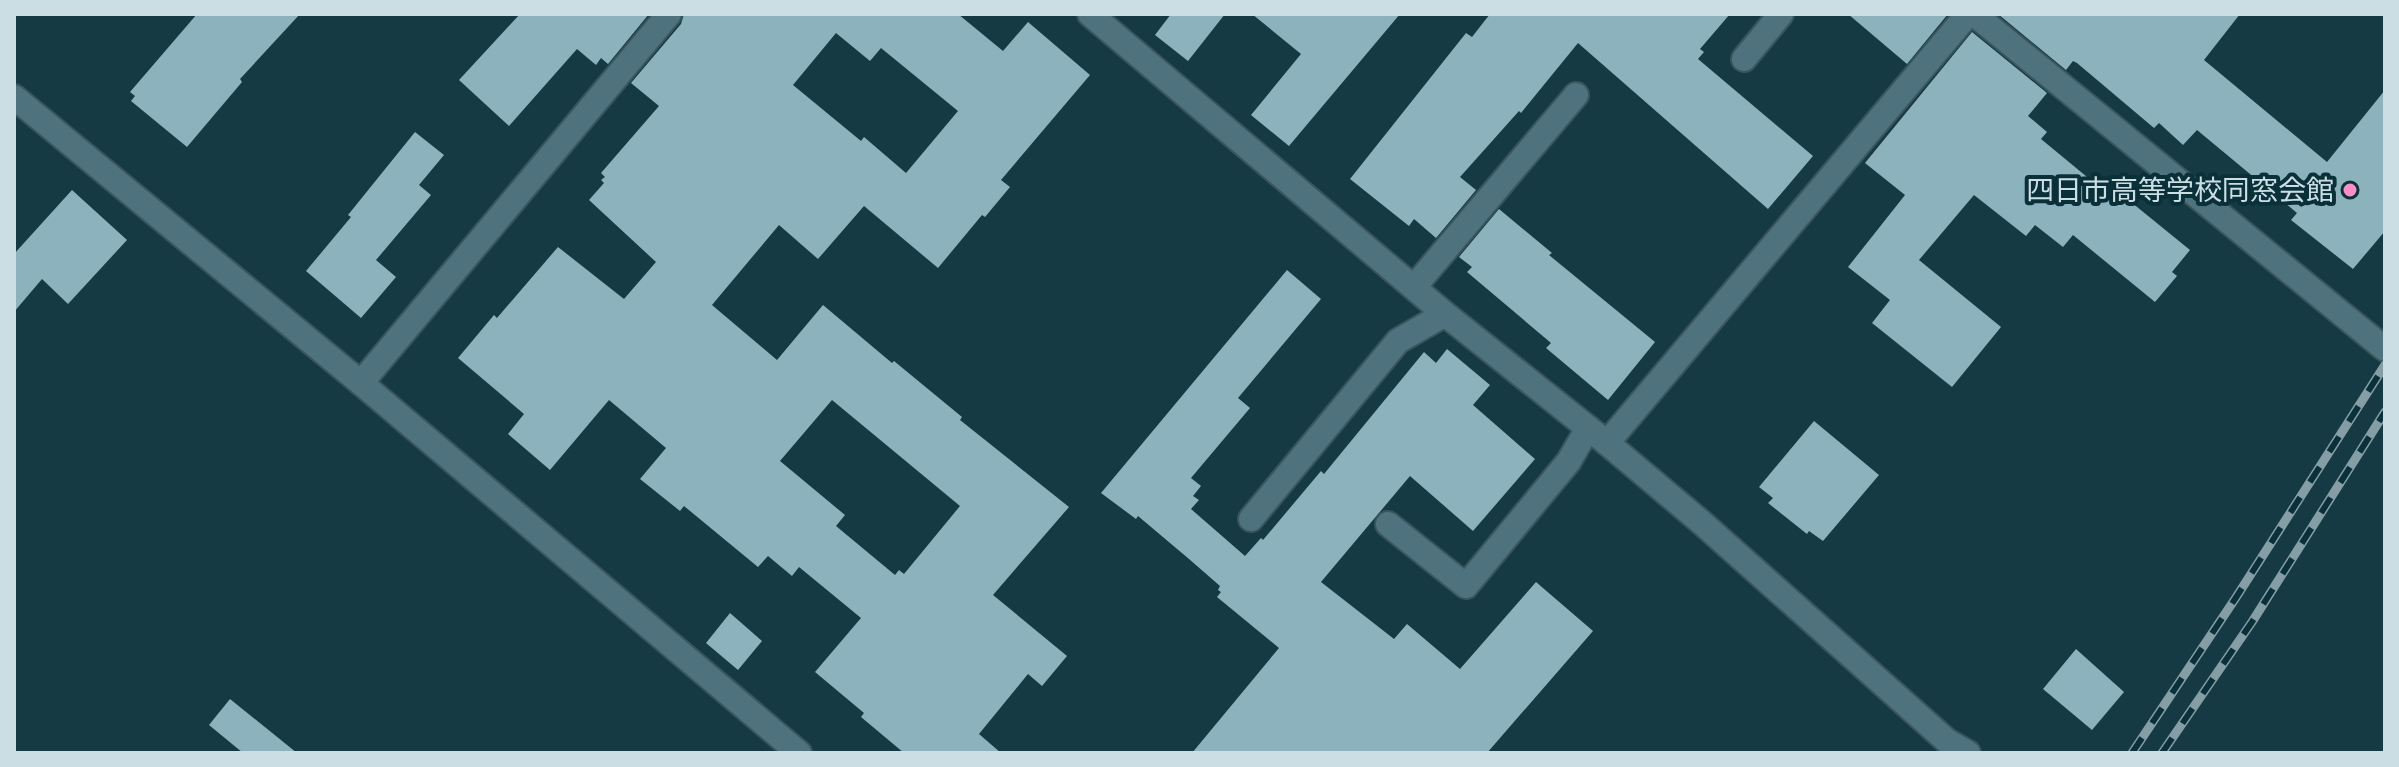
<svg xmlns="http://www.w3.org/2000/svg" width="2399" height="767" font-family="'IBM Plex Sans','Noto Sans JP',sans-serif">
<style>
.building{fill:#8cb2be;fill-rule:evenodd}
.lines{fill:none;stroke-linecap:round;stroke-linejoin:round}
.street-casing{stroke:#39565e;stroke-width:28}
.street{stroke:#4f737e;stroke-width:24}
.rail-casing{stroke:#859ea6;stroke-width:9}
.rail{stroke:#0a3039;stroke-width:6;stroke-dasharray:18;stroke-linecap:butt}
.poi-dot{fill:#fa8fc8;stroke:#0a3039;stroke-width:3}
.labels{text-anchor:middle;stroke-width:8;stroke-linejoin:round;paint-order:stroke}
.poi-label{font-size:28px;fill:#cbdee4;stroke:#0a3039;text-anchor:end}
</style>
<rect width="100%" height="100%" fill="#163a44"/>
<g class="building">
<path d="M197,14H300L240,79L242,82L187,147L131,101L135,96L130,92Z"/>
<path d="M520,14H649L608,64L601,58L596,65L577,49L509,126L459,80Z"/>
<path d="M684,14H958L1003,51L1028,22L1090,75L1001,180L1010,187L985,217L982,215L938,268L864,206L818,259L779,225L712,305L777,360L823,305L892,363L894,361L962,417L960,420L1069,507L993,595L1067,656L1042,686L1028,674L979,734L1001,753H904L861,717L864,713L815,672L861,618L799,567L792,576L768,556L758,567L684,506L680,511L640,479L666,448L609,400L550,470L508,434L524,414L458,358L494,315L497,318L558,247L624,299L656,262L589,200L604,183L601,180L605,177L601,173L659,106L631,83L681,24ZM836,33L870,61L881,48L958,111L906,173L864,137L861,141L793,85ZM832,400L960,506L904,574L899,570L895,575L836,526L845,515L780,461Z"/>
<path d="M1171,14H1225L1188,61L1155,35Z"/>
<path d="M1252,14H1400L1289,146L1251,115L1301,54Z"/>
<path d="M1490,14H1730L1700,49L1704,52L1698,59L1813,156L1768,209L1578,43L1521,113L1519,111L1460,177L1476,190L1436,238L1414,219L1409,226L1350,179L1466,33L1472,37Z"/>
<path d="M1848,14H1948L1907,64Z"/>
<path d="M1998,14H2240L2204,60L2327,162L2385,90V231L2353,269L2291,220L2297,213L2197,130L2183,145L2159,123L2154,128L2077,63L2073,61L2066,70Z"/>
<path d="M1972,32L2047,93L2028,116L2047,132L2041,139L2121,205L2126,198L2190,250L2172,272L2177,276L2155,302L2073,235L2063,247L2035,225L2026,236L1974,195L1919,260L2001,327L1952,387L1872,323L1890,300L1848,267L1905,195L1865,163Z"/>
<path d="M415,132L444,155L419,185L431,195L376,260L396,277L361,318L306,271L351,217L348,215Z"/>
<path d="M72,190L127,240L68,304L42,279L14,312V254Z"/>
<path d="M1499,209L1552,253L1549,255L1655,342L1608,400L1546,348L1551,343L1467,272L1472,267L1459,257Z"/>
<path d="M1287,270L1321,299L1238,398L1250,408L1191,478L1201,486L1193,496L1199,500L1191,509L1245,556L1261,538L1263,540L1321,471L1324,474L1424,352L1436,363L1447,349L1490,385L1473,405L1535,459L1473,531L1410,476L1321,582L1394,639L1407,624L1460,669L1536,582L1593,631L1487,753H1192L1279,648L1217,597L1221,592L1218,590L1220,586L1189,559L1138,516L1136,519L1101,493Z"/>
<path d="M1814,421L1879,475L1823,541L1809,531L1807,534L1768,503L1773,498L1759,487Z"/>
<path d="M730,613L762,641L738,670L706,643Z"/>
<path d="M2076,649L2124,692L2092,730L2043,689Z"/>
<path d="M230,699L297,753H243L209,725Z"/>
</g>
<g class="lines">
<g class="street-casing">
<g id="street">
<path d="M1090,14L1445,314L1607,443L1701,522L1947,741L1968,753"/>
<path d="M1974,14L2385,349"/>
<path d="M1744,59L1781,14"/>
<path d="M14,97L361,383L799,753"/>
<path d="M1414,287L1576,95"/>
<path d="M361,383L669,14"/>
<path d="M1607,443L1968,14"/>
<path d="M1251,519L1398,341L1445,314"/>
<path d="M1388,524L1466,586L1569,461L1588,428"/>
</g>
</g>
<use href="#street" class="street"/>
<g class="rail-casing">
<g id="rail">
<path d="M2132,753L2235,599L2385,365"/>
<path d="M2162,753L2252,622L2385,412"/>
</g>
</g>
<use href="#rail" class="rail"/>
</g>
<circle class="poi-dot" cx="2350" cy="190" r="8"/>
<g class="labels">
<g class="poi-label">
<text x="2334" y="200">四日市高等学校同窓会館</text>
</g>
</g>
<rect width="2399" height="767" fill="none" stroke="#cbdee4" stroke-width="32"/>
</svg>
